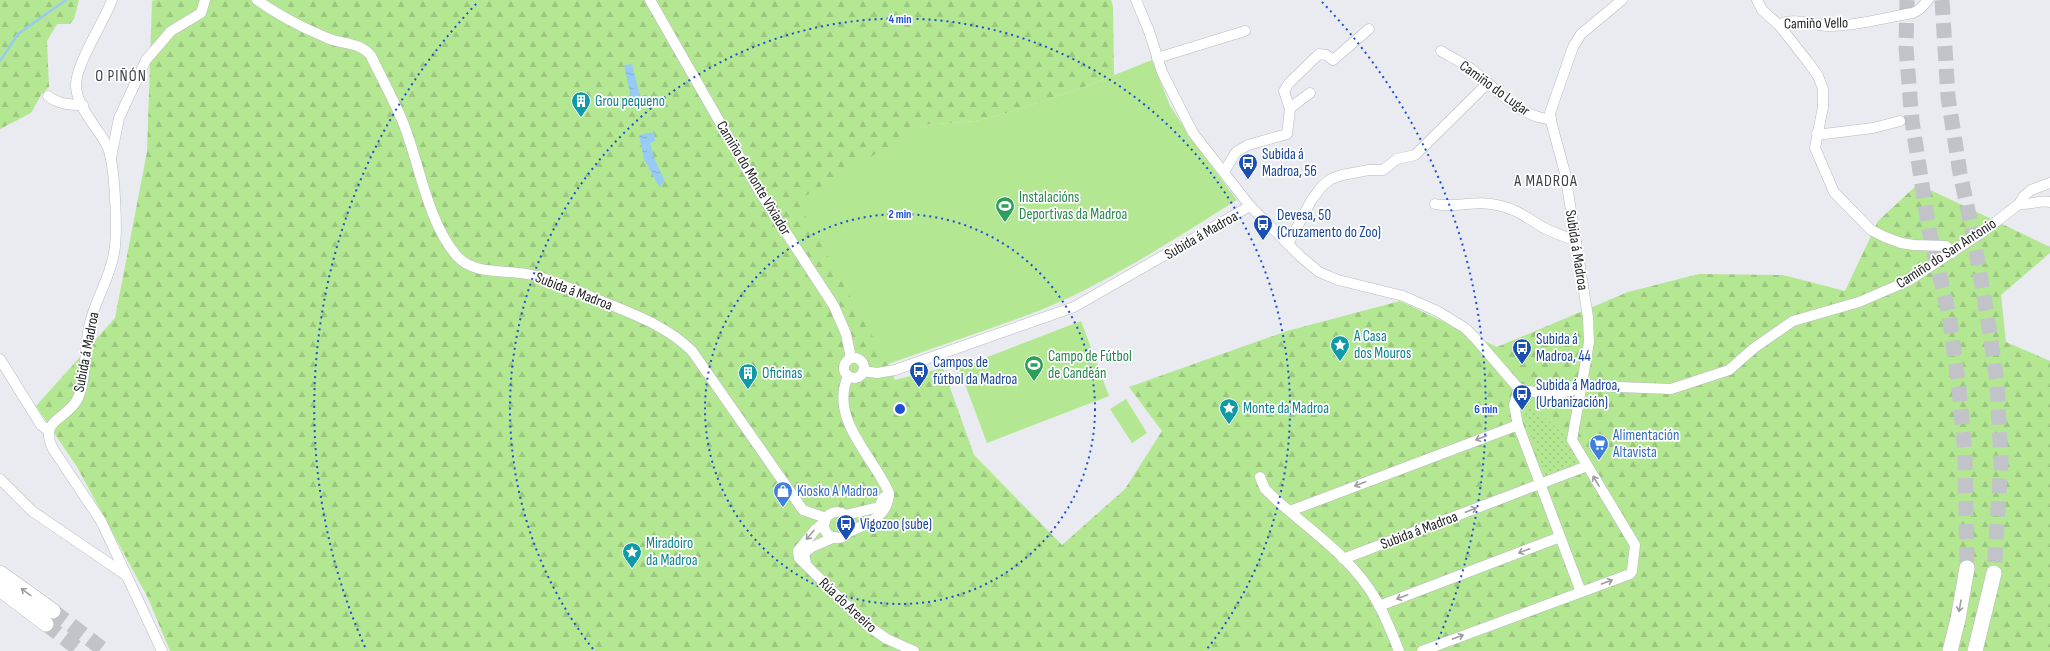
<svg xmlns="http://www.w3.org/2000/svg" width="2050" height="651" font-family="'Sofia Sans Condensed',sans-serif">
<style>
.forest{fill:url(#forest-firs)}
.garden{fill:url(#garden-dots)}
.pitch{fill:#b4e791}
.water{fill:url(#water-ripples)}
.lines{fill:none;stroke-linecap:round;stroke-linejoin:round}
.stream{stroke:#97cbf3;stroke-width:2.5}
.highway-tunnel{stroke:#c2c3c9;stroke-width:15;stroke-dasharray:15 8;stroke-linecap:butt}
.minor-casing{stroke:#b8babf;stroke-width:11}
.highway-casing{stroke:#b8babf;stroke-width:16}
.minor{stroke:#fff;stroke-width:10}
.highway{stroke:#fff;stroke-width:15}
.oneway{stroke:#9c9d9e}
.ring{fill:none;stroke:#1d4ed8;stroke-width:2;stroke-dasharray:2 4}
.labels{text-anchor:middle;stroke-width:3.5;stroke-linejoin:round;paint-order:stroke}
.street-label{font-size:15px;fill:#242527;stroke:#fff}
.culture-label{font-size:15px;fill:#0d838f;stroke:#fff;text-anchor:start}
.transit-label{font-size:15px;fill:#164399;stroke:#fff;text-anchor:start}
.leisure-label{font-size:15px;fill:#27864d;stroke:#fff;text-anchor:start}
.shop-label{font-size:15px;fill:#366cbe;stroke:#fff;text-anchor:start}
.neighbourhood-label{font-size:16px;letter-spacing:1px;fill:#404146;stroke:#fff}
.centre{fill:#1d4ed8;stroke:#fff;stroke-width:2}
.ring-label{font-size:12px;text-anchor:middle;font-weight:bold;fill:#1d4ed8;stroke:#fff;stroke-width:3.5;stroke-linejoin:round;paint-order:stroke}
</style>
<defs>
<pattern id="forest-firs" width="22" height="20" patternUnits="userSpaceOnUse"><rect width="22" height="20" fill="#b4e791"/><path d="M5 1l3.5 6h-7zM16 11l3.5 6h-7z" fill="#9bc67d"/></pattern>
<pattern id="garden-dots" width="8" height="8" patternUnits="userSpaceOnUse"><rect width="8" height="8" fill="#b4e791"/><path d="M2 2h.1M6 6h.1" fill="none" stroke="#9bc67d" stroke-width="1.8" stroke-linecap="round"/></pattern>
<pattern id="water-ripples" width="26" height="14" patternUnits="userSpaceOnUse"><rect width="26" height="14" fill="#97cbf3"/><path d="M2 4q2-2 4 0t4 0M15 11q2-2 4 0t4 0" fill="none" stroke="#82aed0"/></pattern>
</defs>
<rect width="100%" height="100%" fill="#e9ebf1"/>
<g class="forest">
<path d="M0,0H79L74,19L70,24H57L47,41L49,87L41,95L31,113L0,129Z"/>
<path d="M155,0H1111L1113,6L1114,75L1079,89L1007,113L976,121L924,125L892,145L888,364L895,380L943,368L974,455L1062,545L1125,489L1162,431L1129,387L1287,331L1400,301L1497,347L1628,292L1699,274L1783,275L1845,291L1878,221L1918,184L2050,247V253L2001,295L2006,342L2050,361V651H170L148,598L77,467L36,406L115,318L147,152L152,1Z"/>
</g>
<path class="garden" d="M1525,399L1564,435L1580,460V464L1546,476L1522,409L1523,402Z"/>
<g class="pitch">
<path d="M1152,60L1170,106L1198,148L1237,200C1176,238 1109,282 1043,309C992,329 940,345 888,364L797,201L924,125L976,121L1007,113L1079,89Z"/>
<path d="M1081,321L1109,396L987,443L959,368Z"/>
<path d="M1126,399L1147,433L1132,443L1110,409Z"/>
</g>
<g class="water">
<path d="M632,64L640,96L646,95L648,103L633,107L624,65Z"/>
<path d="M654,132L655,141L650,143L655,160L665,181L659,187L644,159L639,135Z"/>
</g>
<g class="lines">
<path class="stream" d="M0,61L18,34L66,0"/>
<g class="highway-tunnel">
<path d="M1907,0L1906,48L1912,121L1930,235L1949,314L1959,388L1965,455L1967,568"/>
<path d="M1942,0L1948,97L1960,173L1973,234L1987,314L1997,382L2001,462L1994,573"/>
<path d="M53,611L105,651"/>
<path d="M46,624L81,651"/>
</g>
<g class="minor-casing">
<g id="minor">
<path d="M112,0C104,22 75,65 76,86C77,109 99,128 108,148C115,166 118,233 114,253C110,279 94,301 89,327C84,350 87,377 78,398C68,420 38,418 53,449L101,521L162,651"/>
<path d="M257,0C278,15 301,27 325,37C341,45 360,41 371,56C382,79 395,102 404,125C420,166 428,223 457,256C474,276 509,269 532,275C553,280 574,290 594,298C629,313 665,324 692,351L803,510L826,518"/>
<path d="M650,0L761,194L834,306L846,334L851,358"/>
<path d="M1136,0L1149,31L1162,72L1193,133L1250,206L1301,257L1319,272L1338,280L1403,296L1437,311L1465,328L1475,338L1519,389L1539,393H1561L1577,389L1582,383L1589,342L1588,317L1565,173L1552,125L1550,113L1573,47L1581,34L1622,0"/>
<path d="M1757,0L1762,10L1779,25C1792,16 1815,26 1830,26C1858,26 1887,17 1913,13L1920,9L1928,0"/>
<path d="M1779,25L1808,62L1818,76L1823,89V107L1815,148L1834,192L1871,230L1885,237L1901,243L1914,245L1946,246L1952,253"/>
<path d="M1441,51C1451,57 1462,62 1471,69C1493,86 1522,119 1551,119"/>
<path d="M1157,58L1245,31"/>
<path d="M48,96C58,104 70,105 83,105"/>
<path d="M1290,108L1310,93"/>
<path d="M1817,133L1824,134L1873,128L1900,121"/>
<path d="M111,158L119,118L146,60L171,31L201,13L205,0"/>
<path d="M1224,172L1236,152L1248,145L1287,134L1290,109L1284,91L1289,83L1319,54L1326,55L1333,60L1369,29"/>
<path d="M1435,204C1452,208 1473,201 1491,204C1512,207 1522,214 1539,225C1550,232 1564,236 1576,241"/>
<path d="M2019,204C2030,205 2039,200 2050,202"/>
<path d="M1288,244L1311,201L1322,186L1331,179L1342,175L1369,170H1383L1397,159L1415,155L1488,83"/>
<circle cx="854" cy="368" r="10"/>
<path d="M0,359L41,425L49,431"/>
<path d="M863,371L877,373L895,370L1074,307L1250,206"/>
<path d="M1519,389L1514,405L1518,425L1581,592"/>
<path d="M1260,477L1265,489C1301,525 1349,553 1375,598C1385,615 1392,633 1399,651"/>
<path d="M0,479L32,511L126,575"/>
<path d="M1290,511L1518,425"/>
<circle cx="837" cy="525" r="13"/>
<path d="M846,515L879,507L884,497"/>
<path d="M825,522L815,530L798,551L799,558L868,626L887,639L914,651"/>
<path d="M847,533C866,524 888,518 889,493C873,456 829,419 848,376"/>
<path d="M1343,559L1587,466"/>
<path d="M806,564L804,553L812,547L835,537"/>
<path d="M1379,606L1560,537"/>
<path d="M1422,651L1630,574L1632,571L1635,545L1572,440L1582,383L1592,386L1671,389L1729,370L1754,348L1793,321L1859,302L1908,281L1984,231L2019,204L2024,196L2031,190L2050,183"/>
</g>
</g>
<g class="highway-casing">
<g id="highway">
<path d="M0,573L53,611"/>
<path d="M0,589L46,624"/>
<path d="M1950,651L1958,619L1967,568"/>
<path d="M1975,651L1994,573"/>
</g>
</g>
<use href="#minor" class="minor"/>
<use href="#highway" class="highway"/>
</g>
<defs><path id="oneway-shaft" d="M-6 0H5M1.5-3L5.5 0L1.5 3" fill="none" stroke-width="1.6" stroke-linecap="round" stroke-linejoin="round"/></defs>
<g class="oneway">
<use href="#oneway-shaft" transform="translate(1481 438) rotate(159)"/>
<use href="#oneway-shaft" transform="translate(1596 481) rotate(-121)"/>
<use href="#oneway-shaft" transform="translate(1360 484) rotate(159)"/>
<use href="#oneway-shaft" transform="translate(1471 510) rotate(-21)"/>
<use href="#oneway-shaft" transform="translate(810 535) rotate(131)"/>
<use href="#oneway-shaft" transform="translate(1524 551) rotate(159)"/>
<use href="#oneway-shaft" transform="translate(1607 582) rotate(-20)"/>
<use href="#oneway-shaft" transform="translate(26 592) rotate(-144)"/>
<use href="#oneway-shaft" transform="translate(1402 597) rotate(159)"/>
<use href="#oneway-shaft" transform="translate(1960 606) rotate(100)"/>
<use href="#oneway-shaft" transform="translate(1458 637) rotate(-20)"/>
</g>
<g class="ring">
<circle cx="900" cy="409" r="195"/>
<path d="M593 649A390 390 0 1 1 1207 649"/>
<path d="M365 647A586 586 0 0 1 478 2M1322 2A586 586 0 0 1 1435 647"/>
</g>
<defs>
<g id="building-pin" transform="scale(1)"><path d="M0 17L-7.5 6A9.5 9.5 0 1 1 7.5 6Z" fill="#0f9aa8" stroke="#fff"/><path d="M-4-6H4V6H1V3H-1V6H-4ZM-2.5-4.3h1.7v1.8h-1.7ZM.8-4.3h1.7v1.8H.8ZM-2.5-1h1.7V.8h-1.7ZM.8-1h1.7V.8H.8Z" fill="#fff"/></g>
<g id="bus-pin" transform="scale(1)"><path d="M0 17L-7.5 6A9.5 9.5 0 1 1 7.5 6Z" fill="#1a4fb4" stroke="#fff"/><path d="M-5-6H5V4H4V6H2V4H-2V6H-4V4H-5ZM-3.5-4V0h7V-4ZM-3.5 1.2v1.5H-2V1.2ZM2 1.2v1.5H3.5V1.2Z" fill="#fff"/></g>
<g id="stadium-pin" transform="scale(1)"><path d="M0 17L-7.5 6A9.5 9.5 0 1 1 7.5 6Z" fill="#2e9e5b" stroke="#fff"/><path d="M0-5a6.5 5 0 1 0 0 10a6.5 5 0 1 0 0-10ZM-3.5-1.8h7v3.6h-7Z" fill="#fff"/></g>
<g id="sight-pin" transform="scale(1)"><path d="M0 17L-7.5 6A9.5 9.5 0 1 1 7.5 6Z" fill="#0f9aa8" stroke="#fff"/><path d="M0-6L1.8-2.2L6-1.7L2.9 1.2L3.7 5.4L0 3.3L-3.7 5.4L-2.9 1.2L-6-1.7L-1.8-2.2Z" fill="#fff"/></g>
<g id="supermarket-pin" transform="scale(1)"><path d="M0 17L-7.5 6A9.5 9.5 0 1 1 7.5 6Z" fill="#3f7fe0" stroke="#fff"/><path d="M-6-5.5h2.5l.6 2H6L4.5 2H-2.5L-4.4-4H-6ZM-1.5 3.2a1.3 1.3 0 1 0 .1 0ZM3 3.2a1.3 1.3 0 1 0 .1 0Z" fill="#fff"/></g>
<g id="shop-pin" transform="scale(1)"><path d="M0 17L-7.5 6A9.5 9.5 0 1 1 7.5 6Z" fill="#3f7fe0" stroke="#fff"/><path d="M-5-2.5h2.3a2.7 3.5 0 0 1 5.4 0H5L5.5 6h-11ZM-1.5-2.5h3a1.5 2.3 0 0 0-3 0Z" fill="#fff"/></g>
</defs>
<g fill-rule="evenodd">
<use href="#building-pin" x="581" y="101"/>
<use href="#bus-pin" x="1248" y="163"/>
<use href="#stadium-pin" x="1005" y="206"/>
<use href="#bus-pin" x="1263" y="224"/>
<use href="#sight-pin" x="1340" y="345"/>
<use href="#bus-pin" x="1522" y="348"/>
<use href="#stadium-pin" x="1034" y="365"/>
<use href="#bus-pin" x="919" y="371"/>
<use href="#building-pin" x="748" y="373"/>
<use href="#bus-pin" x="1522" y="394"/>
<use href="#sight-pin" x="1229" y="408"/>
<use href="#supermarket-pin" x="1599" y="444"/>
<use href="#shop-pin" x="783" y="491"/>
<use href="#bus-pin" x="846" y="524"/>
<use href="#sight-pin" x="632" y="552"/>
</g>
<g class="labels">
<g class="street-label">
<text transform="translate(1816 23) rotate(-1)" y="5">Camiño Vello</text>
<text transform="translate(1495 88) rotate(36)" y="5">Camiño do Lugar</text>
<text transform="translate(754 178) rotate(59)" y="5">Camiño do Monte Vixiador</text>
<text transform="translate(1201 235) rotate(-30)" y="5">Subida á Madroa</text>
<text transform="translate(1577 250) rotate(81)" y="5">Subida á Madroa</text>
<text transform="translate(1946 253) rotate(-33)" y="5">Camiño do San Antonio</text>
<text transform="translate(574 291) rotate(21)" y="5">Subida á Madroa</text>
<text transform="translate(86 352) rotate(-79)" y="5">Subida á Madroa</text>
<text transform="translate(1419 530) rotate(-21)" y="5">Subida á Madroa</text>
<text transform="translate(848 605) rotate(43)" y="5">Rúa do Areeiro</text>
</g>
<g class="culture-label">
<text x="595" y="106">Grou pequeno</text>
<text x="1354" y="341">A Casa<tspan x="1354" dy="17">dos Mouros</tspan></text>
<text x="762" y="378">Oficinas</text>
<text x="1243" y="413">Monte da Madroa</text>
<text x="646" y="548">Miradoiro<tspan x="646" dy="17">da Madroa</tspan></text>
</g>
<g class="transit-label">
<text x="1262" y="159">Subida á<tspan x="1262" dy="17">Madroa, 56</tspan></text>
<text x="1277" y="220">Devesa, 50<tspan x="1277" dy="17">(Cruzamento do Zoo)</tspan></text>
<text x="1536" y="344">Subida á<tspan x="1536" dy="17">Madroa, 44</tspan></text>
<text x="933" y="367">Campos de<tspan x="933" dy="17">fútbol da Madroa</tspan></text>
<text x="1536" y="390">Subida á Madroa,<tspan x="1536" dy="17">(Urbanización)</tspan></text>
<text x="860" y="529">Vigozoo (sube)</text>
</g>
<g class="leisure-label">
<text x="1019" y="202">Instalacións<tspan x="1019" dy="17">Deportivas da Madroa</tspan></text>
<text x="1048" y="361">Campo de Fútbol<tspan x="1048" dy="17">de Candeán</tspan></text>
</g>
<g class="shop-label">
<text x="1613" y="440">Alimentación<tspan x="1613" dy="17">Altavista</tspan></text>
<text x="797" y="496">Kiosko A Madroa</text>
</g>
<g class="neighbourhood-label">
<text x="121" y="81">O PIÑÓN</text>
<text x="1546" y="186">A MADROA</text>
</g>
</g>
<circle cx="900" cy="409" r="6" class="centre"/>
<g class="ring-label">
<text x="900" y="23">4 min</text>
<text x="900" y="218">2 min</text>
<text x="1486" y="413">6 min</text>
</g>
</svg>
